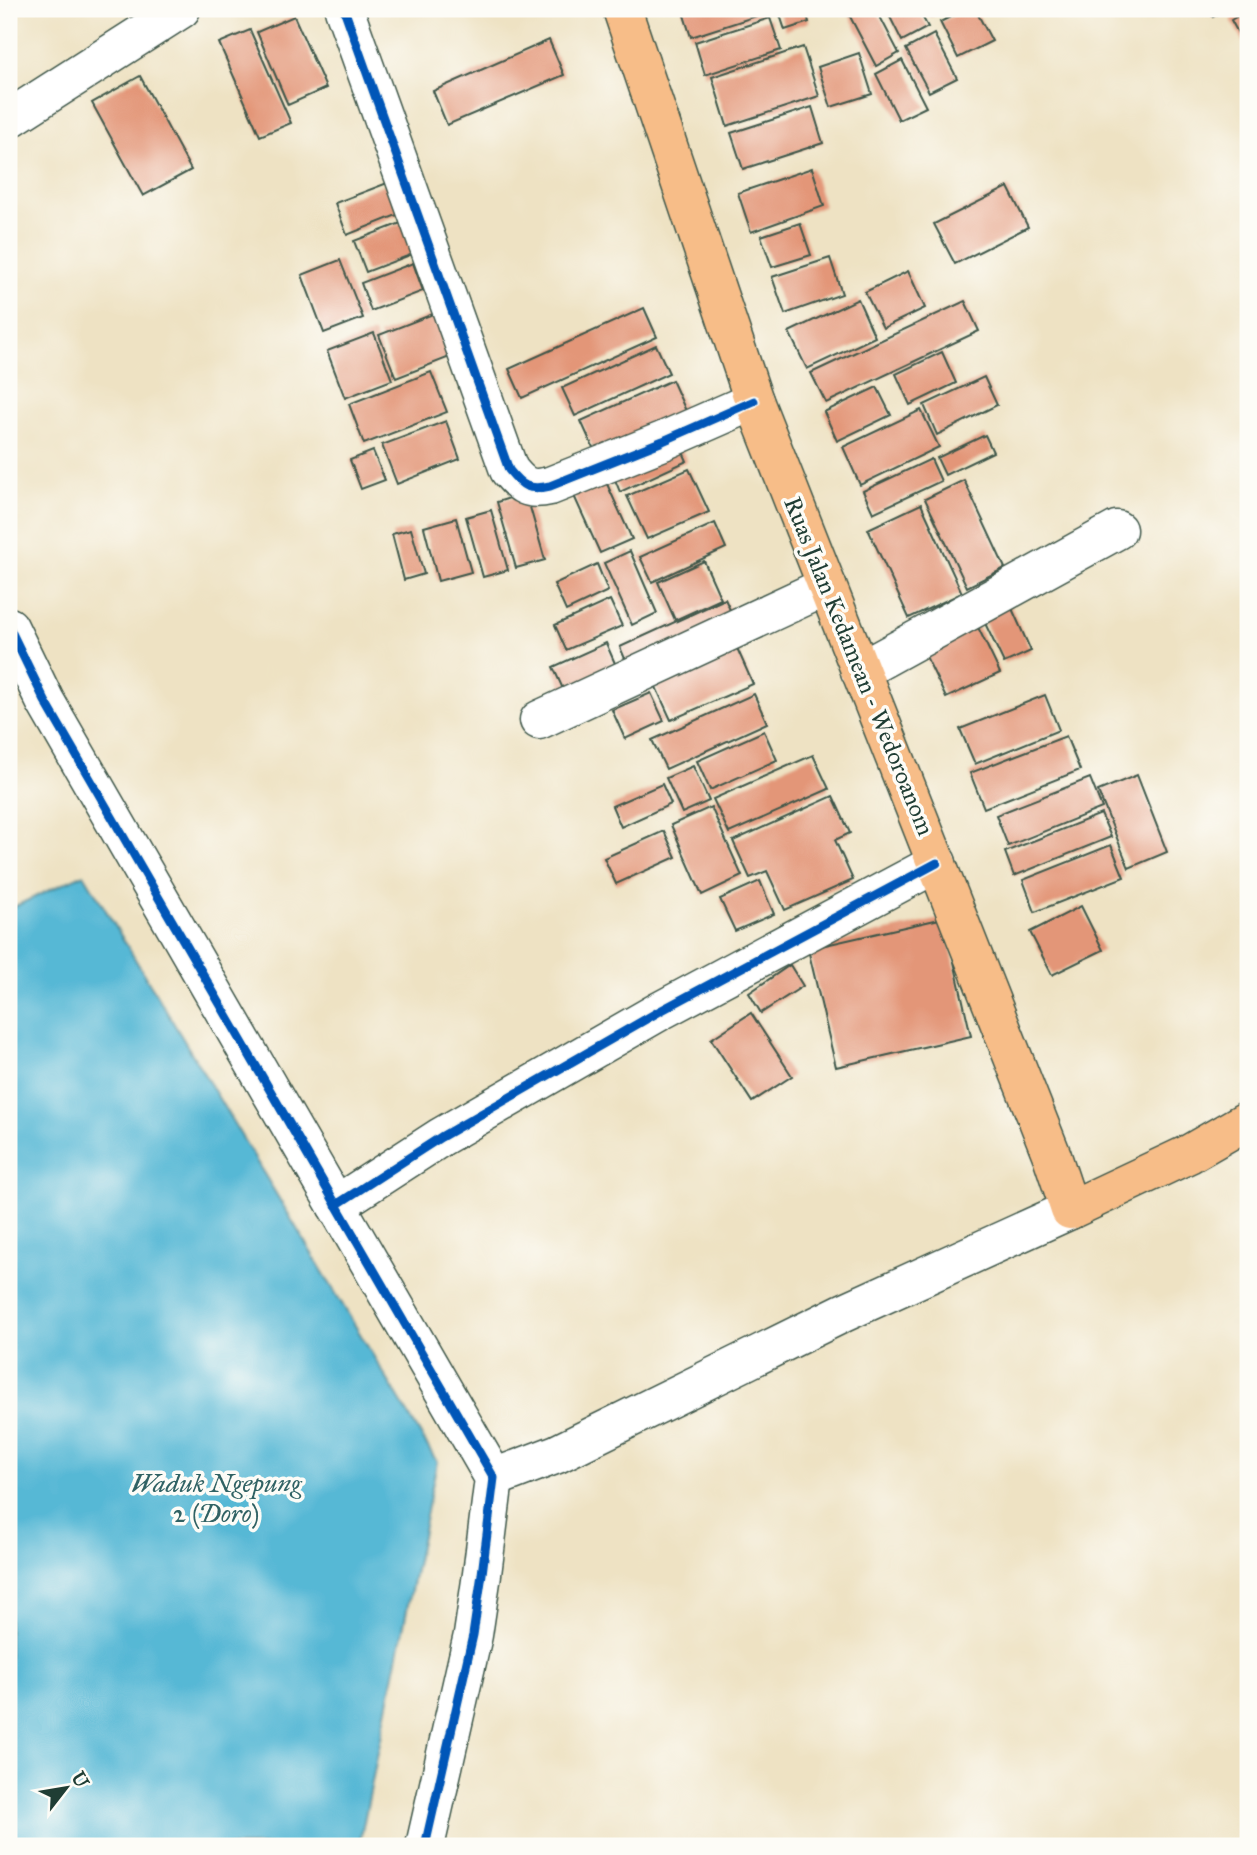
<svg xmlns="http://www.w3.org/2000/svg" width="1257" height="1855" font-family="'IM FELL Great Primer',serif">
<style>
.water{fill:#56b8d5;stroke:#3a7a84;stroke-width:2}
.building{fill:#e39678}
.lines{fill:none;stroke-linecap:round;stroke-linejoin:round}
.minor-casing{stroke:#3e5649;stroke-width:41}
.major-casing{stroke:#3e5649;stroke-width:41}
.minor{stroke:#fff;stroke-width:38}
.major{stroke:#f7bd88;stroke-width:38}
.cycleway-casing{stroke:#fdfcf7;stroke-width:13}
.cycleway{stroke:#0057b8;stroke-width:9}
.labels{text-anchor:middle;stroke-width:7;stroke-linejoin:round;paint-order:stroke}
.street-label{font-size:24px;fill:#1f3d34;stroke:#fdfcf7}
.water-label{font-size:26px;font-style:italic;fill:#306264;stroke:#fdfcf7}
</style>
<rect width="100%" height="100%" fill="#fdfcf7"/>
<filter id="ink" filterUnits="userSpaceOnUse"><feTurbulence type="fractalNoise" baseFrequency=".0143" numOctaves="2"/><feDisplacementMap in="SourceGraphic" scale="14" xChannelSelector="R" yChannelSelector="G"/><feConvolveMatrix kernelMatrix="1 2 1 2 8 2 1 2 1" color-interpolation-filters="sRGB"/></filter>
<filter id="wash" filterUnits="userSpaceOnUse"><feTurbulence type="fractalNoise" baseFrequency=".00686" numOctaves="4" result="noise"/><feDisplacementMap in="SourceGraphic" scale="28" xChannelSelector="R" yChannelSelector="G"/><feGaussianBlur stdDeviation="1.57" result="paint"/><feColorMatrix in="noise" values="0 0 0 0 0 0 0 0 0 0 0 0 0 0 0 0 0 1.4 0 .05"/><feComposite in="paint" operator="in"/></filter>
<g filter="url(#wash)">
<rect width="100%" height="100%" fill="#eee2c3"/>
<path class="water" d="M84,874L437,1462L359,1846H9V909Z"/>
<g id="blocks">
<g class="building">
<path d="M682,9H764L766,13L691,37Z"/>
<path d="M778,9H805L809,22L785,30Z"/>
<path d="M846,9H876L899,53L876,66Z"/>
<path d="M886,9H918L928,27L902,41Z"/>
<path d="M926,9H948L931,17Z"/>
<path d="M967,9H975L992,41L958,58L940,22Z"/>
<path d="M1208,9H1227L1213,17Z"/>
<path d="M1248,10V51L1231,20Z"/>
<path d="M294,16L326,88L288,105L257,32Z"/>
<path d="M770,18L781,50L705,75L695,42Z"/>
<path d="M250,30L291,123L260,136L219,43Z"/>
<path d="M934,34L957,78L929,92L906,49Z"/>
<path d="M549,40L564,75L447,125L433,91Z"/>
<path d="M803,47L819,96L727,126L712,77Z"/>
<path d="M859,53L872,94L831,107L818,67Z"/>
<path d="M902,60L926,107L899,120L876,74Z"/>
<path d="M140,76L191,170L143,196L92,103Z"/>
<path d="M812,107L823,143L743,169L731,133Z"/>
<path d="M812,168L824,206L751,232L738,193Z"/>
<path d="M395,180L407,211L347,235L335,203Z"/>
<path d="M1008,187L1028,227L955,264L934,224Z"/>
<path d="M406,221L418,252L366,272L354,241Z"/>
<path d="M800,223L811,255L772,267L761,236Z"/>
<path d="M830,258L842,294L785,314L772,277Z"/>
<path d="M340,260L363,318L324,333L302,275Z"/>
<path d="M413,263L423,291L371,311L361,283Z"/>
<path d="M908,271L925,308L883,328L865,292Z"/>
<path d="M858,299L875,337L807,369L789,332Z"/>
<path d="M965,301L979,331L826,403L811,373Z"/>
<path d="M644,308L657,337L522,398L509,369Z"/>
<path d="M438,312L455,355L396,378L379,335Z"/>
<path d="M374,333L392,380L345,398L327,351Z"/>
<path d="M656,345L669,373L575,416L562,388Z"/>
<path d="M942,352L956,383L910,405L896,374Z"/>
<path d="M431,372L447,412L364,444L349,404Z"/>
<path d="M984,377L997,405L937,435L924,405Z"/>
<path d="M672,380L691,422L600,463L581,421Z"/>
<path d="M877,387L891,415L837,441L824,412Z"/>
<path d="M921,410L939,447L860,485L843,447Z"/>
<path d="M446,421L460,459L397,484L382,445Z"/>
<path d="M985,435L993,452L945,475L937,458Z"/>
<path d="M679,443L687,461L620,492L612,472Z"/>
<path d="M373,451L385,480L361,489L350,460Z"/>
<path d="M931,459L941,481L873,513L863,491Z"/>
<path d="M689,469L709,512L647,539L627,496Z"/>
<path d="M602,473L632,539L600,553L570,487Z"/>
<path d="M964,480L1005,568L967,587L925,499Z"/>
<path d="M526,493L545,560L516,568L497,502Z"/>
<path d="M921,504L962,593L909,618L868,529Z"/>
<path d="M491,510L508,570L483,577L466,517Z"/>
<path d="M456,518L471,572L438,581L424,527Z"/>
<path d="M715,523L726,548L652,582L640,557Z"/>
<path d="M411,529L424,574L404,580L392,534Z"/>
<path d="M630,551L657,613L632,625L604,563Z"/>
<path d="M704,561L721,599L675,620L658,582Z"/>
<path d="M597,564L608,591L566,611L554,584Z"/>
<path d="M725,599L737,625L631,673L620,647Z"/>
<path d="M610,600L622,626L566,650L555,625Z"/>
<path d="M1010,604L1031,651L1004,663L982,617Z"/>
<path d="M975,621L1000,673L946,698L921,646Z"/>
<path d="M606,643L621,677L568,700L553,667Z"/>
<path d="M737,648L753,684L671,720L655,685Z"/>
<path d="M651,693L664,721L625,739L612,710Z"/>
<path d="M754,694L767,723L666,769L652,740Z"/>
<path d="M1045,695L1059,730L975,764L960,729Z"/>
<path d="M764,731L777,760L710,790L697,761Z"/>
<path d="M1066,736L1080,770L984,808L970,773Z"/>
<path d="M813,755L829,789L729,833L713,799Z"/>
<path d="M693,766L709,801L682,813L666,778Z"/>
<path d="M1137,775L1167,852L1129,868L1098,791Z"/>
<path d="M1090,778L1102,808L1008,846L996,815Z"/>
<path d="M662,784L671,804L621,827L612,806Z"/>
<path d="M833,796L850,833L835,840L853,880L785,910L767,871L750,878L733,841Z"/>
<path d="M711,807L742,876L702,895L671,825Z"/>
<path d="M1101,814L1111,837L1014,876L1005,852Z"/>
<path d="M664,831L676,857L616,884L604,858Z"/>
<path d="M1111,845L1124,877L1035,912L1023,880Z"/>
<path d="M760,881L774,914L735,931L720,899Z"/>
<path d="M1081,906L1103,950L1052,975L1030,932Z"/>
<path d="M944,918L971,1036L836,1067L808,949Z"/>
<path d="M790,965L803,986L761,1013L749,993Z"/>
<path d="M751,1013L792,1076L752,1102L711,1039Z"/>
</g>
</g>
</g>
<g filter="url(#ink)">
<use href="#blocks" fill-opacity="0" stroke="#3e5649" stroke-width="2"/>
<g class="lines">
<g class="minor-casing">
<g id="minor">
<path d="M344,9L509,470C522,486 528,491 550,486L663,441L754,401"/>
<path d="M9,119L181,9"/>
<path d="M9,627L45,701L494,1478L482,1574L473,1635L425,1846"/>
<path d="M860,671L1117,530"/>
<path d="M539,720L827,586"/>
<path d="M336,1205L441,1137L660,1011L937,863"/>
<path d="M494,1478L557,1454L843,1313L1070,1210"/>
</g>
</g>
<g class="major-casing">
<path id="major" d="M622,9L754,401L1052,1156L1070,1210L1189,1154L1248,1120"/>
</g>
<use href="#minor" class="minor"/>
<use href="#major" class="major"/>
<g class="cycleway-casing">
<g id="cycleway">
<path d="M344,9L509,470C522,486 528,491 550,486L663,441L754,401"/>
<path d="M9,627L45,701L494,1478L482,1574L473,1635L425,1846"/>
<path d="M336,1205L441,1137L660,1011L937,863"/>
</g>
</g>
<use href="#cycleway" class="cycleway"/>
</g>
</g>
<g class="labels">
<g class="street-label">
<text transform="translate(859 666) rotate(68)" y="8">Ruas Jalan Kedamean - Wedoroanom</text>
</g>
<g class="water-label">
<text x="216" y="1492">Waduk Ngepung<tspan x="216" dy="30">2 (Doro)</tspan></text>
</g>
</g>
<rect width="1257" height="1855" fill="none" stroke="#fdfcf7" stroke-width="35"/>
<g transform="translate(66 1788) rotate(59)" stroke="#fdfcf7" stroke-width="5" paint-order="stroke">
<path d="M0-5L12 26L0 18L-12 26Z" fill="#1f3d34"/>
<text y="-10" font-size="19" font-weight="bold" text-anchor="middle" fill="#1f3d34">U</text>
</g>
</svg>
